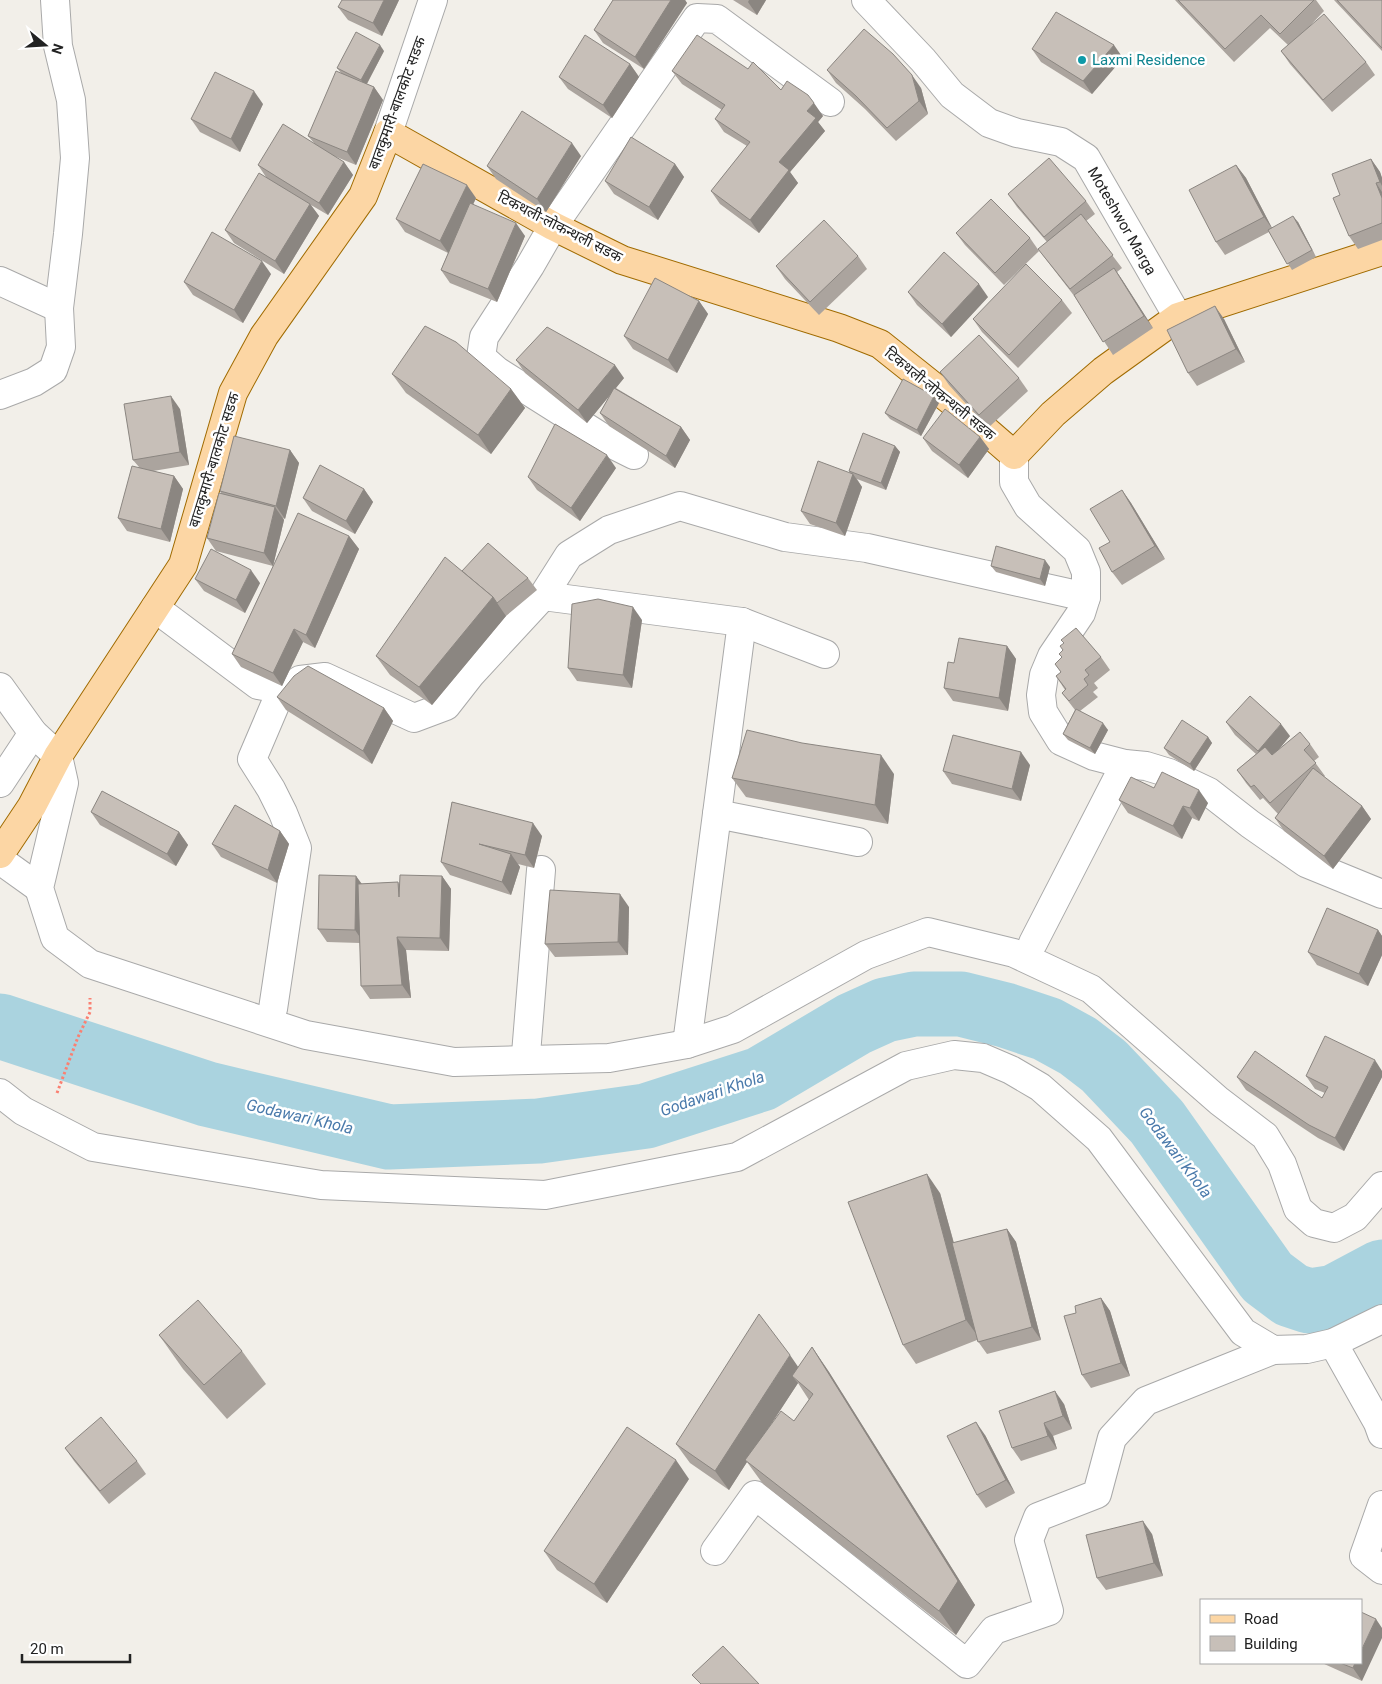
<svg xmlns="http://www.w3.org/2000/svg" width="1382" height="1684" font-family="Roboto,'Noto Sans Devanagari',sans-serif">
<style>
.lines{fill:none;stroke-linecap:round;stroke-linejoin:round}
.river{stroke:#aad3df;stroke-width:65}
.minor-casing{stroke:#a9a9a9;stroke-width:30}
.major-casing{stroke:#a06b00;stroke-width:30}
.path{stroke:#fa8072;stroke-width:3;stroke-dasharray:2.5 2.5;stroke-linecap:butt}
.minor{stroke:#fff;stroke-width:28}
.major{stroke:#fcd6a4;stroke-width:28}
.wall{fill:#aba49e;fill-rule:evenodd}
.shaded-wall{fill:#8b8681}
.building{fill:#c7bfb8;stroke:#8b8681}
.culture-dot{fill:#0f9aa8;stroke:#fff;stroke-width:2}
.labels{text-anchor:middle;stroke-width:5;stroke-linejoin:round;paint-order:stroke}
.culture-label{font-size:15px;fill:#0d838f;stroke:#fff;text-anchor:start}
.street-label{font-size:15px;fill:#222;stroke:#fff}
.water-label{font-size:16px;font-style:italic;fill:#4a7aab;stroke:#fff}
</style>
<rect width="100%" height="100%" fill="#f2efe9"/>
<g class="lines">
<path class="river" d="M0,1026L207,1094L389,1137L539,1131L646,1116L761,1079L854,1024L885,1010L914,1004H961L1005,1015L1047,1029L1078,1046L1104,1066L1157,1122L1267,1277L1291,1295L1309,1301L1335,1297L1382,1272"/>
<g class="minor-casing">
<g id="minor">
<path d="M866,0L923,60L952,95L989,123L1017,133L1061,142L1086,158L1178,317"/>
<path d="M388,133L433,0"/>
<path d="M0,281L59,308"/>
<path d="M0,395L34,382L53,370L61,347L59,308L68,234L75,158L71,100L58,46L55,0"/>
<path d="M634,455L614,445L497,371L481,357L484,337L530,266L553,226L697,18L717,19L830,102"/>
<path d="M1014,455V482L1028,506L1077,550L1086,572V597L1081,613L1052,656L1044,675L1041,695L1043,712L1061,741L1094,756L1125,764L1146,766L1169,773L1209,792L1250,824L1306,863L1382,894"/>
<path d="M543,596L742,622L825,654"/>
<path d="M155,608L258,685L286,690L300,680L325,677L414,718L446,706L471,674L543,596L569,555L609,530L680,506L785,537L867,548L1086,597"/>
<path d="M0,687L33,733L58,756L64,783L39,888L55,938L90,964L306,1035L454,1062L609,1058L687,1044L733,1029L866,955L928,932L1014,953L1091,989L1219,1101L1265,1136L1282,1164L1298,1209L1314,1223L1334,1228L1355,1217L1382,1186"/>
<path d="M0,783L33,733"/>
<path d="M717,814L858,842"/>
<path d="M0,860L39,888"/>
<path d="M1033,943L1125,764"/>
<path d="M273,1009L297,848L283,813L271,789L252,759L275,705"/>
<path d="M687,1044L742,622"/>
<path d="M526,1054L541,870"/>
<path d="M0,1093L23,1111L93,1147L321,1185L545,1195L737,1157L906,1066L954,1055L983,1058L1011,1070L1040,1087L1099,1139L1243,1332L1273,1350L1307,1349L1333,1343L1382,1319"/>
<path d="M1333,1343L1378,1423L1382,1434"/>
<path d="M1382,1505L1364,1556L1382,1570"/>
<path d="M715,1551L755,1495L967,1664L994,1630L1049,1611L1029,1540L1038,1517L1097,1494L1112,1438L1146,1401L1273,1350"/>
</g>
</g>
<g class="major-casing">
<path id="major" d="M0,854L32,806L58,756L183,565L233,393L264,336L363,196L388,133L553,226L622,260L839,328L880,344L954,403L1014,455L1053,414L1103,371L1178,317L1382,251"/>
</g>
<path class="path" d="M57,1093L78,1037L90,1012V998"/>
<use href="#minor" class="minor"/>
<use href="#major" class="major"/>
</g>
<g class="wall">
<path d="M399,0L382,36L348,20L338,7Z"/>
<path d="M613,0H685L687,3L644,69L603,43L594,30Z"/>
<path d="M733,0H766L757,15Z"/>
<path d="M1175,0H1316L1324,11L1309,27L1366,62L1375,75L1332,112L1290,64L1281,51L1288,45L1270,28L1234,62Z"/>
<path d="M1334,0H1382V51Z"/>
<path d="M1032,49L1123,58L1092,94L1041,62Z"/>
<path d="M384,51L367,84L374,87L383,100L356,165L334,156L344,162L353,175L328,215L311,205L319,216L284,274L234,243L225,230L266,177L258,165L314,143L308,136L341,73L337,68Z"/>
<path d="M630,64L639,77L612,118L568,89L559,77Z"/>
<path d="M827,70L921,88L928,114L896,141L865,109L836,83Z"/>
<path d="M672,71L781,90L823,116L818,122L825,131L790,172L798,183L759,233L720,204L711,191L747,146L724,132L715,119L722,110L682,84Z"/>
<path d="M263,104L240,152L200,132L191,119Z"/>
<path d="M581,156L546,212L496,179L487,166Z"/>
<path d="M1371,159L1380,172L1382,178V240L1358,249L1349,236L1340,195Z"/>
<path d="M675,164L684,177L658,220L614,194L605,181Z"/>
<path d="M1236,165L1246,178L1272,228L1298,222L1316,257L1292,270L1269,232L1225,255L1216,242Z"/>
<path d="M1008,194L1086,201L1095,214L1086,221L1122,268L1117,272L1153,328L1113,355L1075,297L1038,249L1047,242L1017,207Z"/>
<path d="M476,198L473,205L525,236L497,302L450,283L441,270L448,253L405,232L396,219Z"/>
<path d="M956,233L1030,238L1039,251L1004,285L965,245Z"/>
<path d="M858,256L867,269L819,315L785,279L776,266Z"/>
<path d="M271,274L243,323L193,295L184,282Z"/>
<path d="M908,292L988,297L951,337L917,305Z"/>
<path d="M1062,300L1072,313L1018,368L982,332L973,319Z"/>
<path d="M699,301L708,314L677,373L633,349L624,336Z"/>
<path d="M1224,319L1245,362L1197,386L1188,373Z"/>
<path d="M516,360L624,378L616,388L681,427L690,440L675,468L609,426L600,413L610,395L587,423L525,373Z"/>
<path d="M940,372L1019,378L1028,391L988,428L949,385Z"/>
<path d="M392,374L511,389L525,408L491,454L406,393Z"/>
<path d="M939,403L921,436L890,419L885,413Z"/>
<path d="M180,409L189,465L153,471L174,476L183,489L170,542L127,531L118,518L139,467L133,460Z"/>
<path d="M980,437L989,449L968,478L932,451L923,438Z"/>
<path d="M895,446L900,452L886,490L857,479L862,487L845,536L810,524L801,511L850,473L849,471Z"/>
<path d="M290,450L299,463L285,519L283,518L284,520L273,566L349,536L359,549L315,648L303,642L282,686L241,667L232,654L273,566L216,551L207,538L221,493L220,491Z"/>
<path d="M616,468L580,521L537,490L528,477Z"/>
<path d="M364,489L373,502L355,534L312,511L303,498Z"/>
<path d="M1122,490L1131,503L1165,559L1122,585L1112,572L1110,542Z"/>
<path d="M991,566L1050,567L1045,586L996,572Z"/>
<path d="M463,572L528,578L537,590L506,616L432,705L390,675L376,656Z"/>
<path d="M195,579L260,583L245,613L204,591Z"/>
<path d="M642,620L632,688L577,681L568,668Z"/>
<path d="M1007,646L1016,659L1008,711L953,701L944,688L954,663Z"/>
<path d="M1101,657L1110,670L1094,683L1098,688L1093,692L1098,697L1080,711L1108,730L1095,754L1068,740L1063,734L1075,710L1062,693L1065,690L1056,676L1061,672L1055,664Z"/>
<path d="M277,697L384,708L393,721L372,764L286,710Z"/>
<path d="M1226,722L1290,736L1279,749L1310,744L1319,757L1314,761L1325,776L1324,777L1362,806L1371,819L1333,869L1284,831L1275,818L1278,814L1263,798L1260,800L1246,783L1237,770L1256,754L1235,735Z"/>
<path d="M1208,737L1212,743L1194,771L1169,755L1164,748Z"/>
<path d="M1030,765L1021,801L952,784L943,771Z"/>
<path d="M894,774L888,824L746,797L732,778Z"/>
<path d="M1154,788L1208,803L1199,821L1192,818L1182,839L1128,813L1119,800Z"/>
<path d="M452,802L542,836L534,868L518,864L520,867L511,895L450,875L441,862Z"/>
<path d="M91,812L179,832L188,845L176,866L100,825Z"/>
<path d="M280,831L289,844L277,883L221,857L212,844Z"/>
<path d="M356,876L362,884L398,882L399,884L442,876L451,889L449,951L406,950L411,998L370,999L361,986L360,943L327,942L318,929Z"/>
<path d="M629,907L628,955L555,957L545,944Z"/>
<path d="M1378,930L1382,936V955L1368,986L1317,965L1308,952Z"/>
<path d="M1382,1071V1077L1344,1151L1318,1138L1246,1090L1237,1077L1322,1098L1325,1093L1315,1089L1306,1076Z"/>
<path d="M940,1193L954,1243L1007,1229L1016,1242L1041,1340L987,1354L977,1340L916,1364L903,1345Z"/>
<path d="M1101,1298L1110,1311L1130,1376L1091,1388L1082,1375L1076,1313Z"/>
<path d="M159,1335L242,1351L266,1384L227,1419L183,1369Z"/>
<path d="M812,1347L829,1372L975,1605L956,1635L763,1484L747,1462L729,1490L690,1463L676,1444L799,1367ZM798,1383L809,1400L794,1421L768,1429Z"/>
<path d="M1064,1404L1072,1429L1053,1436L1057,1449L1021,1461L1012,1448Z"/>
<path d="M985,1435L1015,1493L986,1508L977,1495Z"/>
<path d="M65,1448L137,1461L146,1474L109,1504L74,1461Z"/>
<path d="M689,1479L607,1603L557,1570L544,1551Z"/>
<path d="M1152,1534L1163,1576L1106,1590L1097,1578Z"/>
<path d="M1322,1663H1361L1362,1681Z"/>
</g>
<g class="shaded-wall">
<path d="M384,0H399L382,36L373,23Z"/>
<path d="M671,0H685L687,3L644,69L635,57Z"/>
<path d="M749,0H766L757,15L748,2Z"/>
<path d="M380,45L384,51L365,87L361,80Z"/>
<path d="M1114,45L1123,58L1092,94L1083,81Z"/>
<path d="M630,64L639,77L612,118L603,105Z"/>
<path d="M912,75L921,88L928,114L919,101Z"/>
<path d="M374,87L383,100L356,165L347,152Z"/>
<path d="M254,91L263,104L240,152L231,139Z"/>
<path d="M814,103L823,116L818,122L825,131L790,172L798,183L759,233L750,220L779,162L807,111Z"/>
<path d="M572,143L581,156L546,212L537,199Z"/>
<path d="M1371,159L1380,172L1382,178V186L1380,182Z"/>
<path d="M344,162L353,175L328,215L319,203Z"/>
<path d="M675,164L684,177L658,220L649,207Z"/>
<path d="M1236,165L1246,178L1273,230L1264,217Z"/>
<path d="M1376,183L1382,192V198Z"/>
<path d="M467,185L476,198L449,254L440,241Z"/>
<path d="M310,204L319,216L284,274L275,261Z"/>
<path d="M1293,216L1298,222L1316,257L1312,250Z"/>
<path d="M516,223L525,236L497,302L488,289Z"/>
<path d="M262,261L271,274L243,323L234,310Z"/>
<path d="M1114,268L1123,281L1153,328L1144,316Z"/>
<path d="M979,284L988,297L951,337L942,324Z"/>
<path d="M699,301L708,314L677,373L668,360Z"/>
<path d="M1215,306L1224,319L1245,362L1236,349Z"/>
<path d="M615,365L624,378L587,423L578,410Z"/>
<path d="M511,389L525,408L491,454L478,435Z"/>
<path d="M171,396L180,409L189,465L180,452Z"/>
<path d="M934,396L939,403L921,436L917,430Z"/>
<path d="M681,427L690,440L675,468L666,456Z"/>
<path d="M980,437L989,449L968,478L959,465Z"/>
<path d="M895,446L900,452L886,490L881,483Z"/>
<path d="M290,450L299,463L285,519L276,506Z"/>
<path d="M607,455L616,468L580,521L571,508Z"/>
<path d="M853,474L862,487L845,536L836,523Z"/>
<path d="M174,476L183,489L170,542L161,529Z"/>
<path d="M364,489L373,502L355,534L346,521Z"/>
<path d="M1122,490L1131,503L1165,559L1155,546Z"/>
<path d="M275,507L284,520L273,566L264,553Z"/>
<path d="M349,536L359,549L315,648L306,635Z"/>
<path d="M1045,560L1050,567L1045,586L1040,579Z"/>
<path d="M251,570L260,583L245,613L236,600Z"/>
<path d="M493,597L506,616L432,705L419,687Z"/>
<path d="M633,607L642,620L632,688L623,675Z"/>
<path d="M294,629L303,642L282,686L273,673Z"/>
<path d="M1007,646L1016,659L1008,711L999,698Z"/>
<path d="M384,708L393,721L372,764L363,751Z"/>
<path d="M1103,723L1108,730L1095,754L1090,748Z"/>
<path d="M1281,724L1290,736L1267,764L1258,751Z"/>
<path d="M1208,737L1212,743L1194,771L1190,764Z"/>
<path d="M1021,752L1030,765L1021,801L1012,789Z"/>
<path d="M881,755L894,774L888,824L875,805Z"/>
<path d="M1199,790L1208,803L1199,821L1190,808Z"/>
<path d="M1183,806L1192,818L1182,839L1173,826Z"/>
<path d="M1362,806L1371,819L1333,869L1324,856Z"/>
<path d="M533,823L542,836L534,868L525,855Z"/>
<path d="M280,831L289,844L277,883L268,870Z"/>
<path d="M179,832L188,845L176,866L167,854Z"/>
<path d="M511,854L520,867L511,895L502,882Z"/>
<path d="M356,876L365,889L364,943L355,930Z"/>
<path d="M442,876L451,889L449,951L440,938Z"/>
<path d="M620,894L629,907L628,955L618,942Z"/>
<path d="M1378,930L1382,936V955L1368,986L1359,974Z"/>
<path d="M397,937L406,950L411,998L402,985Z"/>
<path d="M1375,1060L1382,1071V1077L1344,1151L1335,1138Z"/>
<path d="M927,1174L940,1193L980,1339L966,1320Z"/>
<path d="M1007,1229L1016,1242L1041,1340L1032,1327Z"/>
<path d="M1101,1298L1110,1311L1130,1376L1121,1363Z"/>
<path d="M812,1347L829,1372L975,1605L956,1635L939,1611Z"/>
<path d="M790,1355L803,1374L792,1376L798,1383L747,1461L745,1460L747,1462L729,1490L715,1471Z"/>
<path d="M1055,1391L1064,1404L1072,1429L1063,1416Z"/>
<path d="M976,1422L985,1435L1015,1493L1006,1480Z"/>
<path d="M1044,1423L1053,1436L1057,1449L1048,1436Z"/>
<path d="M676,1460L689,1479L607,1603L594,1584Z"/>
<path d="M1143,1521L1152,1534L1163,1576L1154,1563Z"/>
<path d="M1376,1619L1382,1628V1638L1362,1681L1353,1668L1355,1663H1361V1651Z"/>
</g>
<g class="building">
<path d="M342,0H384L373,23L338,7Z"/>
<path d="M613,0H671L635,57L594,30Z"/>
<path d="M1178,0H1314L1280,34L1261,15L1225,49Z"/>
<path d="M1337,0H1382V48Z"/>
<path d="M1056,12L1114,45L1083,81L1032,49Z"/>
<path d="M1324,14L1366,62L1323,100L1281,51Z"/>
<path d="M864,29L893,54L912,75L919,101L887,128L856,96L827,70Z"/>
<path d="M356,32L380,45L361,80L337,68Z"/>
<path d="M585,35L630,64L603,105L559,77Z"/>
<path d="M697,35L748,69L753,62L781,90L787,81L808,95L814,103L807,111L816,118L779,162L789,170L750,220L711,191L750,142L715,119L725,105L672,71Z"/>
<path d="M336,71L374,87L347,152L308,136Z"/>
<path d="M215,72L254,91L231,139L191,119Z"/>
<path d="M522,111L572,143L537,199L487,166Z"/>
<path d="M283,124L344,162L319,203L258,165Z"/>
<path d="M631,137L675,164L649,207L605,181Z"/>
<path d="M1049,158L1086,201L1044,237L1008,194Z"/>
<path d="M1371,159L1380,182L1376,183L1382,198V223L1349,236L1333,198L1340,195L1332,174Z"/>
<path d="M423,164L467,185L440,241L396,219Z"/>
<path d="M1236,165L1264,217L1216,242L1189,190Z"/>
<path d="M259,173L310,204L275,261L225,230Z"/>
<path d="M991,199L1030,238L995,273L956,233Z"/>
<path d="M470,203L516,223L488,289L441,270Z"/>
<path d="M1081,214L1113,255L1070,289L1038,249Z"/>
<path d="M1293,216L1312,250L1287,264L1268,230Z"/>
<path d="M824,220L858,256L810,302L776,266Z"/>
<path d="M212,232L262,261L234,310L184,282Z"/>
<path d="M944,252L979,284L942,324L908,292Z"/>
<path d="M1026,264L1062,300L1009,355L973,319Z"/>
<path d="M1114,268L1144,316L1103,342L1074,295Z"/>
<path d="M655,278L699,301L668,360L624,336Z"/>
<path d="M1215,306L1236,349L1188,373L1167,330Z"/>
<path d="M425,326L456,342L511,389L478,435L392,374Z"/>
<path d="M547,327L615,365L578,410L516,360Z"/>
<path d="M979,335L1019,378L979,415L940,372Z"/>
<path d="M903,379L934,396L917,430L885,413Z"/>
<path d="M614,388L681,427L666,456L600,413Z"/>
<path d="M171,396L180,452L133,460L124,404Z"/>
<path d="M945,409L980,437L959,465L923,438Z"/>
<path d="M555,424L607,455L571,508L528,477Z"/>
<path d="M863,433L895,446L881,483L849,471Z"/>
<path d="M234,436L290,450L276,506L220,491Z"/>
<path d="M818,461L853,474L836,523L801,511Z"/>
<path d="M320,465L364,489L346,521L303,498Z"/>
<path d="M132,466L174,476L161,529L118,518Z"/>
<path d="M1122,490L1155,546L1112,572L1099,548L1110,542L1090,509Z"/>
<path d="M219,493L275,507L264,553L207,538Z"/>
<path d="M298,513L349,536L306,635L294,629L273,673L232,654Z"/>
<path d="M488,543L528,578L497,603L493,597L462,571Z"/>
<path d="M996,546L1045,560L1040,579L991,566Z"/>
<path d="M211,549L251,570L236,600L195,579Z"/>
<path d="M445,557L493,597L419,687L376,656Z"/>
<path d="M598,599L633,607L623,675L568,668L572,604Z"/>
<path d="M1076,628L1101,657L1085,670L1089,675L1084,679L1088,685L1069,701L1062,693L1066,689L1056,676L1061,672L1055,664L1062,657L1059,654L1063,650L1060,646L1064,643L1061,640Z"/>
<path d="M959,638L1007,646L999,698L944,688L948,662L954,663Z"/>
<path d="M308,666L384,708L363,751L277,697L294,676Z"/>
<path d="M1250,696L1281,724L1258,751L1226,722Z"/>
<path d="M1076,709L1103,723L1090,748L1063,734Z"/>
<path d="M1182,720L1208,737L1190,764L1164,748Z"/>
<path d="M747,730L802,743L881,755L875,805L732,778Z"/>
<path d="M1300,732L1310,744L1304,750L1316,763L1270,803L1254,785L1251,787L1237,770L1265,747L1272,755Z"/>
<path d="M953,735L1021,752L1012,789L943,771Z"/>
<path d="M1313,768L1362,806L1324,856L1275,818Z"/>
<path d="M1162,772L1199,790L1190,808L1183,806L1173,826L1119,800L1131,777L1154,788Z"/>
<path d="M102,791L179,832L167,854L91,812Z"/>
<path d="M452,802L533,823L525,855L479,844L511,854L502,882L441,862Z"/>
<path d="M235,805L280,831L268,870L212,844Z"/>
<path d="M319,875L356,876L355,930L318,929Z"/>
<path d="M400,875L442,876L440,938L397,937L402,985L361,986L358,884L398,882L399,897Z"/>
<path d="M550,890L620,894L618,942L545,944Z"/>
<path d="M1327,908L1378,930L1359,974L1308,952Z"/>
<path d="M1325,1036L1375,1060L1335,1138L1309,1125L1237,1077L1255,1051L1322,1098L1328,1087L1306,1076Z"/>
<path d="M927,1174L966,1320L903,1345L848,1202Z"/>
<path d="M1007,1229L1032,1327L978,1342L952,1243Z"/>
<path d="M1101,1298L1121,1363L1082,1375L1064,1316L1076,1313L1075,1306Z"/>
<path d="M198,1300L242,1351L204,1385L159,1335Z"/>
<path d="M759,1314L790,1355L715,1471L676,1444Z"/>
<path d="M812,1347L958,1581L939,1611L745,1460L781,1411L794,1421L813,1394L792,1376Z"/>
<path d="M1055,1391L1063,1416L1044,1423L1048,1436L1012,1448L999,1411Z"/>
<path d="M101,1417L137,1461L100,1491L65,1448Z"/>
<path d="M976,1422L1006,1480L977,1495L947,1436Z"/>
<path d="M627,1427L676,1460L594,1584L544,1551Z"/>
<path d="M1143,1521L1154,1563L1097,1578L1086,1535Z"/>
<path d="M1361,1612L1376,1619L1361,1651Z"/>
<path d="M723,1646L759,1684H701L692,1675Z"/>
<path d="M1340,1663H1355L1353,1668Z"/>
</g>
<circle class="culture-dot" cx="1082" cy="60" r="5"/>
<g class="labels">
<g class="culture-label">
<text x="1092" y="65">Laxmi Residence</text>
</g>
<g class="street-label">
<text transform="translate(397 103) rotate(-70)" y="5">बालकुमारी-बालकोट सडक</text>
<text transform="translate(1122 221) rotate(60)" y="5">Moteshwor Marga</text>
<text transform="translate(560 227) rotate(27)" y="5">टिकथली-लोकन्थली सडक</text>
<text transform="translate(940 394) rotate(39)" y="5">टिकथली-लोकन्थली सडक</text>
<text transform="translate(214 460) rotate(-73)" y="5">बालकुमारी-बालकोट सडक</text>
</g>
<g class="water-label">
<text transform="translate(712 1093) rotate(-19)" y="6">Godawari Khola</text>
<text transform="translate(300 1116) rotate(13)" y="6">Godawari Khola</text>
<text transform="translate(1176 1152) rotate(53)" y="6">Godawari Khola</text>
</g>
</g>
<rect x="1200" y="1599" width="162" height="65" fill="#ffffff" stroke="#a7a7a7"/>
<rect x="1210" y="1615" width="25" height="8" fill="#fcd6a4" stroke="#a7a7a7"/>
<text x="1244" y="1624" font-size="15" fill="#222222">Road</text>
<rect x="1210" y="1636" width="25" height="15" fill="#c7bfb8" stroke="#a7a7a7"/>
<text x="1244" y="1649" font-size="15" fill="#222222">Building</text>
<g transform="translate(45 45) rotate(108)" stroke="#ffffff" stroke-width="4" paint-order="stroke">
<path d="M0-4L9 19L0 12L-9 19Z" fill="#222222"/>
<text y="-8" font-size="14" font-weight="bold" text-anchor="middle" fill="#222222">N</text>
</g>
<path d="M22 1654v8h108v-8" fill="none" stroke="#222222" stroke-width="2.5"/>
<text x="30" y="1654" font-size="15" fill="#222222" stroke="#ffffff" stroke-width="4" paint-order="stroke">20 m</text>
</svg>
